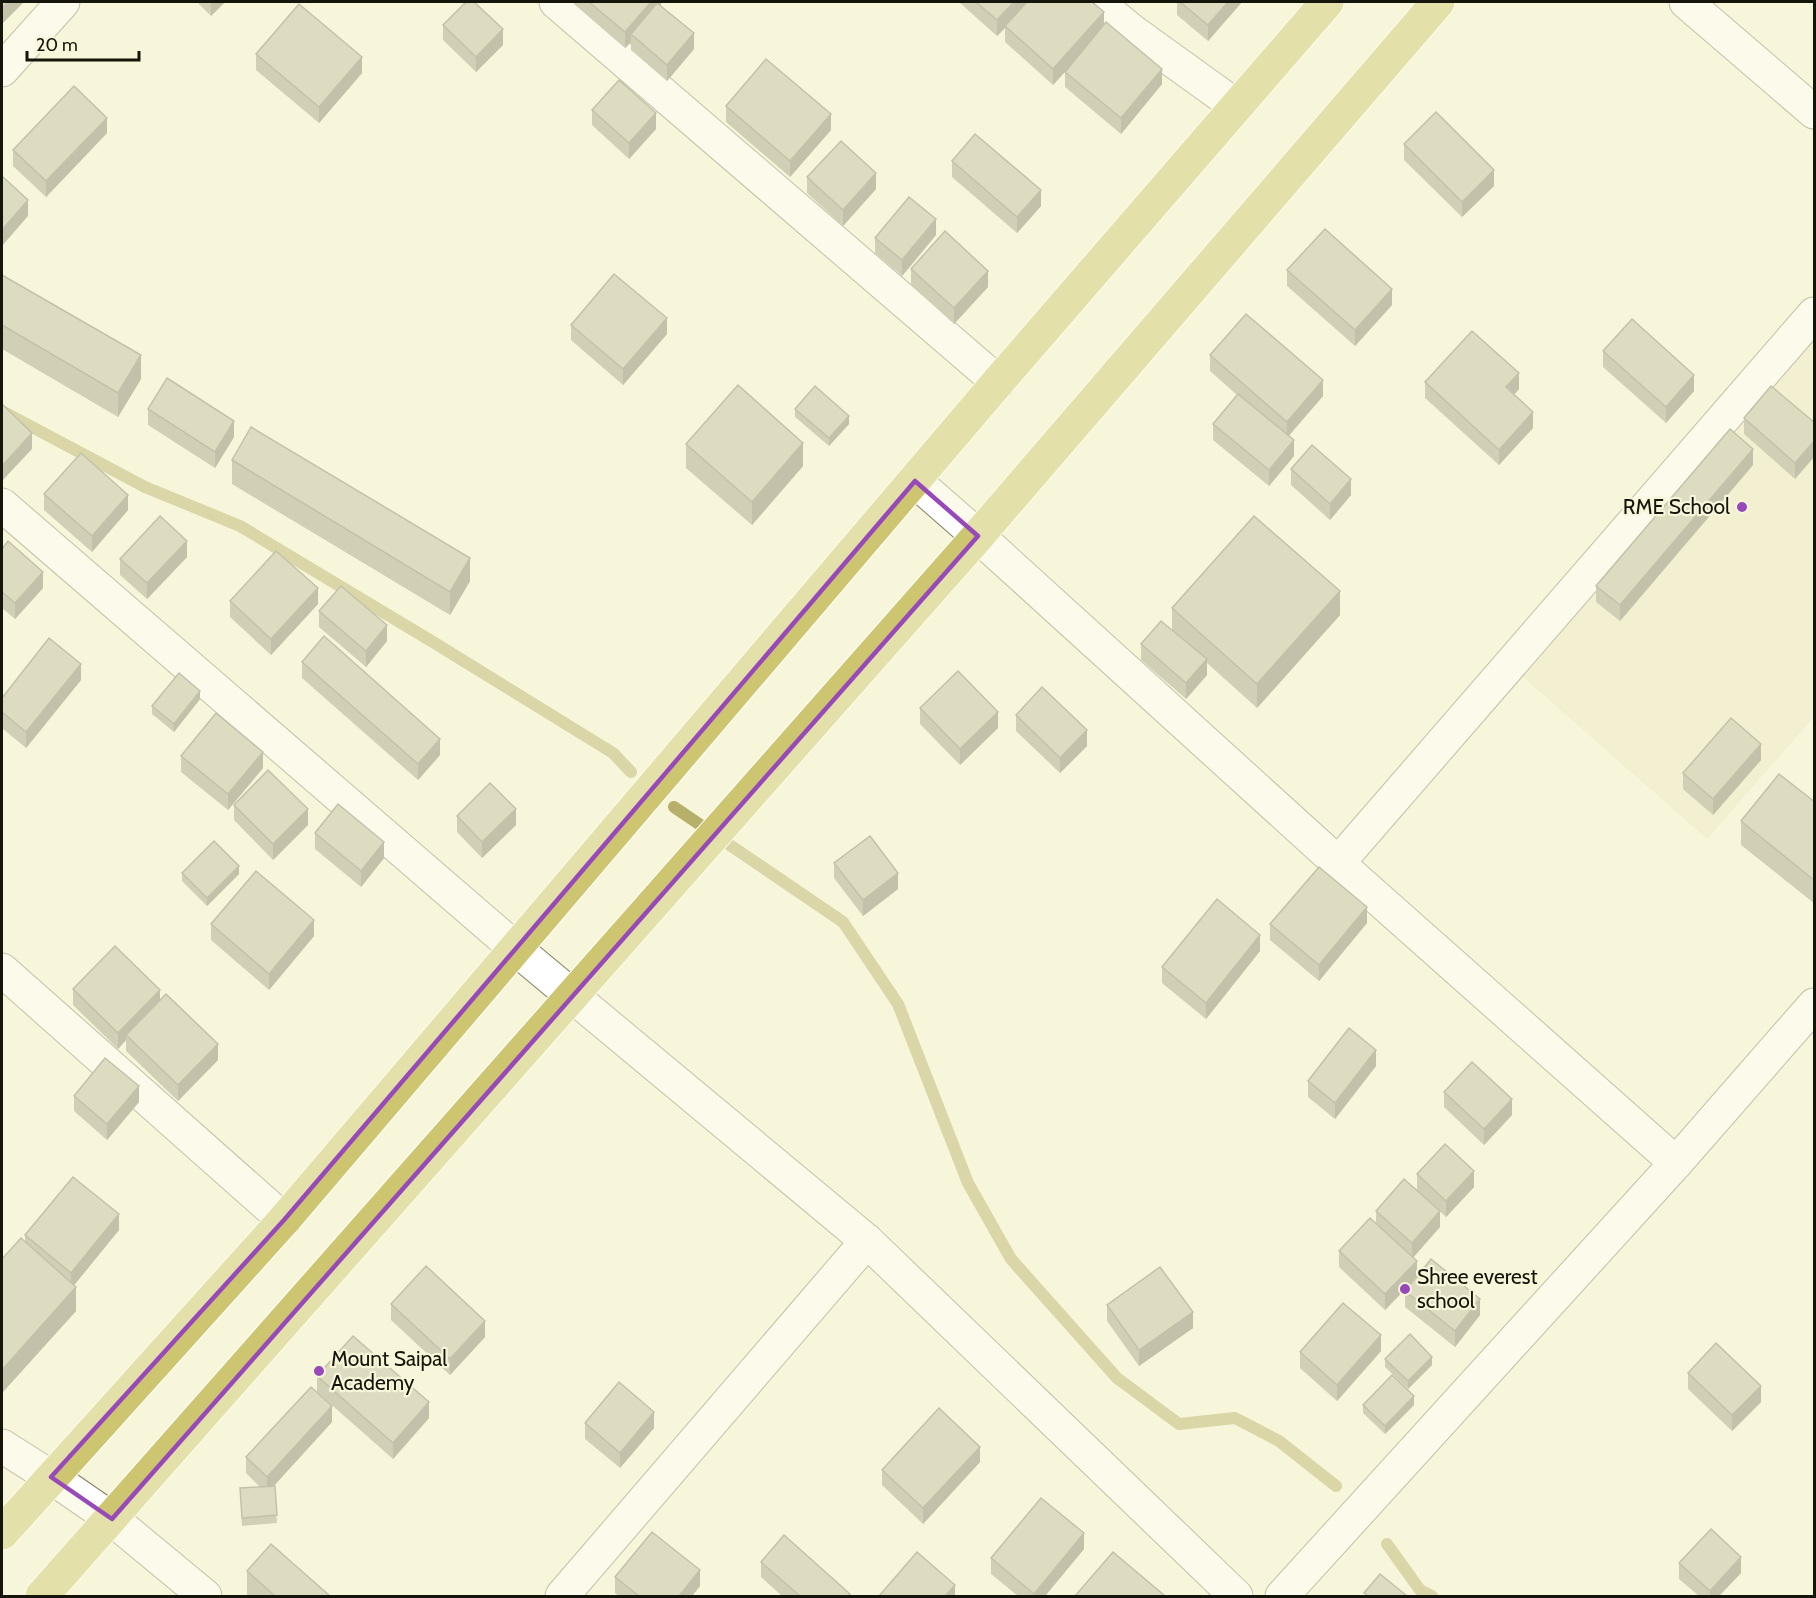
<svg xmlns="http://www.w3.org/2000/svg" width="1816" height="1598" font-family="Cabin,sans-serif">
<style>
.built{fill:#ece9c5}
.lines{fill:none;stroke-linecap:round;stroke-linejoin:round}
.stream{stroke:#b6b06b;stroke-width:12}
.minor-casing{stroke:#817f66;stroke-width:35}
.major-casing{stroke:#fff;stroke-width:35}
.minor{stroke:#fff;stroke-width:33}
.major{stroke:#cdc570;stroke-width:33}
.wall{fill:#a2a089}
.shaded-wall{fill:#84826f}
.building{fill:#bcba9f;stroke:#84826f;stroke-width:1.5}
.marked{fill:none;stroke:#9749b9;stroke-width:4.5;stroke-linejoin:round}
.poi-dot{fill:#9749b9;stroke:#f8f6da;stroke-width:2}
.labels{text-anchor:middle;stroke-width:4.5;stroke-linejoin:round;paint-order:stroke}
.poi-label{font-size:21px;fill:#16150b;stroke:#f8f6da;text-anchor:start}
</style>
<rect width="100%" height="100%" fill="#f8f6da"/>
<path class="built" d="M1814,338V717L1707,839L1523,677Z"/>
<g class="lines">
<g class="stream">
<path d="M2,411L145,487L240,526L433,642L613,753L631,772"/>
<path d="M674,807L843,922L898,1004L968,1183L1011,1259L1117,1378L1179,1424L1235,1418L1279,1441L1336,1486"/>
<path d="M1387,1544L1420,1590L1432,1596"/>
</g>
<g class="minor-casing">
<g id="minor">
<path d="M556,2L998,382"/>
<path d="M1097,2L1132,31L1236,106"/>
<path d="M1686,2L1814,112"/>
<path d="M2,70L63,2"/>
<path d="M915,481L978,536L1338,863"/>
<path d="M2,505L516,949L867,1241L1236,1596"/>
<path d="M2,970L284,1220"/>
<path d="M1676,1163L1338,863L1814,314"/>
<path d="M2,1446L51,1477L112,1519L205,1596"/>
<path d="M562,1596L867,1241"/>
<path d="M1282,1596L1676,1163L1814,1005"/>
</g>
</g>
<g class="major-casing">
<g id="major">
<path d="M2,1533L284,1220L998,382L1327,2"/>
<path d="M42,1596L978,536L1438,2"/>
</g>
</g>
<use href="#minor" class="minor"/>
<use href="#major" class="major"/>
</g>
<g class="wall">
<path d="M197,2H225L211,16Z"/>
<path d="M574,2H661V6L694,49L667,81L631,50V42L625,48L574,4Z"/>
<path d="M959,2H1092L1104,24L1162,84L1121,134L1065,87V72L1053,85L1005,42V28L997,36Z"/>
<path d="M1177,2H1242L1208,41L1177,15Z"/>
<path d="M443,25L503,45L476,72L443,40Z"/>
<path d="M256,54L362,73L319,123L256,70Z"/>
<path d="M726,106L831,130L790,177L726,122Z"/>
<path d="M592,110L656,129L629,159L592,125Z"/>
<path d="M107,133L46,197L13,166V150Z"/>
<path d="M1404,144L1494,186L1462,217L1404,160Z"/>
<path d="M952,161L1041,206L1017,233L952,177Z"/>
<path d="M807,177L876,189L843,226L807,193Z"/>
<path d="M936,235L902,276L875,253V238Z"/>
<path d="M911,269L988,287L954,324L911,285Z"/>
<path d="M1287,270L1392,305L1355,346L1287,286Z"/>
<path d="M2,275L141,379L118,417L2,349Z"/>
<path d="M571,325L667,334L623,385L571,340Z"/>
<path d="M1603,351L1694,391L1666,423L1603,367Z"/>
<path d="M1210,355L1323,396L1289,435L1294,456L1269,486L1213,440V424L1237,395L1210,371Z"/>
<path d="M1425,382L1519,389L1514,395L1533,428L1499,465L1425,398Z"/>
<path d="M148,409L234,437L215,468L148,425Z"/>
<path d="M795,409L849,424L829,446L795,417Z"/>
<path d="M1744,418L1815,423L1795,479L1744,434Z"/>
<path d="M686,444L803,466L752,525L686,468Z"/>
<path d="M232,460L470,581L450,615L232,484Z"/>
<path d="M1753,465L1620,621L1596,602V586Z"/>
<path d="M1291,469L1351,495L1330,520L1291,485Z"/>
<path d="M44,494L128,510L92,552L44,510Z"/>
<path d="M2,549L43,588L15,619L2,608Z"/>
<path d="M187,557L147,599L120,575V559Z"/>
<path d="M230,601L318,604L271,655L230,617Z"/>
<path d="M1172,608L1340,615L1257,708L1207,663V675L1186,699L1141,660V644L1172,630Z"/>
<path d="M319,611L387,641L366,667L319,627Z"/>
<path d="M302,662L440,755L418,780L302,678Z"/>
<path d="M81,680L26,748L2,728V698Z"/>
<path d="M200,699L174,732L152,714V706Z"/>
<path d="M920,708L998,728L960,765L920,724Z"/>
<path d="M1016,715L1087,746L1060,773L1016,731Z"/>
<path d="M181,756L263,768L228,810L181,772Z"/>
<path d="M1761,760L1713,815L1683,789V773Z"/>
<path d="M1815,802V904L1741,845V821Z"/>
<path d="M234,805L308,825L273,860L234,820Z"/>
<path d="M457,816L516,825L482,858L457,832Z"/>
<path d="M315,833L384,858L361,887L315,849Z"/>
<path d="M834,863L898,889L863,916L834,878Z"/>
<path d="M182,873L239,874L207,906L182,881Z"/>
<path d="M1367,923L1319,981L1270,940V924Z"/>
<path d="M211,924L314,936L269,990L211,940Z"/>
<path d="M1260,951L1206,1019L1162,983V967Z"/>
<path d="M73,989L160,1000L218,1060L178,1101L126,1051V1040L118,1049L73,1005Z"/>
<path d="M1376,1066L1335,1119L1308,1097V1081Z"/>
<path d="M1444,1092L1512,1115L1484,1145L1444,1107Z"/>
<path d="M74,1096L139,1102L107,1140L74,1111Z"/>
<path d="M1417,1174L1474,1187L1446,1217L1417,1190Z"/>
<path d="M1376,1211L1440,1227L1413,1257L1417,1276L1480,1315L1455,1347L1405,1307V1291L1416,1278L1385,1310L1339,1267V1251L1376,1224Z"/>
<path d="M119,1230L74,1285L76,1311L2,1393V1259L25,1241V1235Z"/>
<path d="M391,1304L485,1337L450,1375L391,1320Z"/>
<path d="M1107,1305L1193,1328L1139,1366L1107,1321Z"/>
<path d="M1381,1351L1337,1401L1300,1368V1352Z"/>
<path d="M1385,1359L1432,1365L1408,1389L1385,1367Z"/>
<path d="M1688,1373L1761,1402L1732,1431L1688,1389Z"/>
<path d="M317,1376L429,1418L393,1459L317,1392Z"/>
<path d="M1363,1405H1414L1385,1434L1363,1413Z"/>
<path d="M332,1422L274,1486L277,1523L242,1526L240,1488L260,1487L246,1473V1457Z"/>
<path d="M585,1423L654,1428L620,1468L585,1439Z"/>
<path d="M980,1462L923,1524L882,1485V1470Z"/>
<path d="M1084,1549L1045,1596H1018L991,1574V1558Z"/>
<path d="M761,1562L850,1596H782L761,1577Z"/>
<path d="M1679,1563L1741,1573L1719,1596H1699L1679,1579Z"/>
<path d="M247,1571L330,1596H249L247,1595Z"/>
<path d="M615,1577L700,1586L692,1596H619L615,1593Z"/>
</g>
<g class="shaded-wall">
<path d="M8,2H24L2,24V8Z"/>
<path d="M211,2H225L211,16Z"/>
<path d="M651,2H661V6L631,34V42L625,48V32Z"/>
<path d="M1014,2H1029L1005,26V28L997,36V20Z"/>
<path d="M1228,2H1242L1208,41V25Z"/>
<path d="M1104,12V28L1053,85V69Z"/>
<path d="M503,29V45L476,72V57Z"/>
<path d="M694,33V49L667,81V65Z"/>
<path d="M362,57V73L319,123V107Z"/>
<path d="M1162,69V84L1121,134V118Z"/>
<path d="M656,113V129L629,159V143Z"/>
<path d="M831,114V130L790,177V161Z"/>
<path d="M107,118V133L46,197V181Z"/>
<path d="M1494,170V186L1462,217V202Z"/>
<path d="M876,173V189L843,226V210Z"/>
<path d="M1041,190V206L1017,233V217Z"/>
<path d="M28,200V216L2,246V230Z"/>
<path d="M936,219V235L902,276V260Z"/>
<path d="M988,271V287L954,324V308Z"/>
<path d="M1392,289V305L1355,346V330Z"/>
<path d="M667,318V334L623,385V369Z"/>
<path d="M141,355V379L118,417V393Z"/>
<path d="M1519,373V389L1506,403V387Z"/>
<path d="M1694,375V391L1666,423V407Z"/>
<path d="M1323,380V396L1287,438V422Z"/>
<path d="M1533,412V428L1499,465V450Z"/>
<path d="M849,416V424L829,446V438Z"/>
<path d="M234,421V437L215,468V452Z"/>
<path d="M32,433V449L2,481V466Z"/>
<path d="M1294,440V456L1269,486V470Z"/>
<path d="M1815,440V456L1795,479V463Z"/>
<path d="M803,443V466L752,525V502Z"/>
<path d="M1753,449V465L1620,621V605Z"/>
<path d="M1351,479V495L1330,520V504Z"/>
<path d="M128,495V510L92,552V536Z"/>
<path d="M187,541V557L147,599V583Z"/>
<path d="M470,558V581L450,615V592Z"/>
<path d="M43,572V588L15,619V603Z"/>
<path d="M318,588V604L271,655V639Z"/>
<path d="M1340,591V615L1257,708V684Z"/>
<path d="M387,625V641L366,667V651Z"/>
<path d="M1207,659V675L1186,699V683Z"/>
<path d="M81,664V680L26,748V732Z"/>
<path d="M200,691V699L174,732V724Z"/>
<path d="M998,712V728L960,765V749Z"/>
<path d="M1087,730V746L1060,773V758Z"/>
<path d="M440,739V755L418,780V764Z"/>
<path d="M1761,744V760L1713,815V799Z"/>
<path d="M263,752V768L228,810V794Z"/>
<path d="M308,809V825L273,860V844Z"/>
<path d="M516,809V825L482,858V842Z"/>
<path d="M384,842V858L361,887V871Z"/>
<path d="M239,866V874L207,906V898Z"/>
<path d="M898,873V889L863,916V900Z"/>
<path d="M1367,907V923L1319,981V965Z"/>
<path d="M314,920V936L269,990V974Z"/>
<path d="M1260,935V951L1206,1019V1003Z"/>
<path d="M160,990V1006L126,1035V1040L118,1049V1033Z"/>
<path d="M218,1044V1060L178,1101V1085Z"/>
<path d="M1376,1050V1066L1335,1119V1103Z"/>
<path d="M139,1086V1102L107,1140V1124Z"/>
<path d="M1512,1099V1115L1484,1145V1129Z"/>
<path d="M1474,1171V1187L1446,1217V1201Z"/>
<path d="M1440,1211V1227L1412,1259V1243Z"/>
<path d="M119,1214V1230L71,1289V1273Z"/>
<path d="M1417,1261V1277L1385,1310V1294Z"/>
<path d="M76,1287V1311L2,1393V1370Z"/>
<path d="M1480,1299V1315L1455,1347V1331Z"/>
<path d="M1193,1312V1328L1139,1366V1350Z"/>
<path d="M485,1321V1337L450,1375V1359Z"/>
<path d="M1381,1335V1351L1337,1401V1385Z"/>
<path d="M1432,1357V1365L1408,1389V1381Z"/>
<path d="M1761,1386V1402L1732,1431V1415Z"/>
<path d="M1414,1396V1405L1385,1434V1426Z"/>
<path d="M429,1402V1418L393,1459V1443Z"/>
<path d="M332,1406V1422L267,1493V1477Z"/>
<path d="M654,1412V1428L620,1468V1453Z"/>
<path d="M980,1447V1462L923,1524V1508Z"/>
<path d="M1084,1533V1549L1045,1596H1034V1594Z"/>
<path d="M1741,1557V1573L1719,1596H1710V1591Z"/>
<path d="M700,1570V1586L692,1596H679Z"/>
<path d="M955,1585V1596H945Z"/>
</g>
<g class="building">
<path d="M2,2H8L2,8Z"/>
<path d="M466,2H474L503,29L476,57L443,25Z"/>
<path d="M589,2H651L625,32Z"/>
<path d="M976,2H1014L997,20Z"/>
<path d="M1027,2H1092L1104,12L1053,69L1005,26Z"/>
<path d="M1180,2H1228L1208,25Z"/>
<path d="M657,3L694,33L667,65L631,34Z"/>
<path d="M299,4L362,57L319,107L256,54Z"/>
<path d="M1106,22L1162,69L1121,118L1065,72Z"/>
<path d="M766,59L831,114L790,161L726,106Z"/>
<path d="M619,80L656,113L629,143L592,110Z"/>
<path d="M74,86L107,118L46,181L13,150Z"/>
<path d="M1436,112L1494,170L1462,202L1404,144Z"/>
<path d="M975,134L1041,190L1017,217L952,161Z"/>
<path d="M841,141L876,173L843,210L807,177Z"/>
<path d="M2,176L28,200L2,230Z"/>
<path d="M909,197L936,219L902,260L875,238Z"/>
<path d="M1325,229L1392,289L1355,330L1287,270Z"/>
<path d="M945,231L988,271L954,308L911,269Z"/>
<path d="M614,274L667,318L623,369L571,325Z"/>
<path d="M2,275L141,355L118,393L2,325Z"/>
<path d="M1246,314L1323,380L1287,422L1210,355Z"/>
<path d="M1632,319L1694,375L1666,407L1603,351Z"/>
<path d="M1472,331L1519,373L1506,387L1533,412L1499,450L1425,382Z"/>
<path d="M167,378L234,421L215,452L148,409Z"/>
<path d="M738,385L803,443L752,502L686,444Z"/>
<path d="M815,386L849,416L829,438L795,409Z"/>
<path d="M1771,386L1815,423V440L1795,463L1744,418Z"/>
<path d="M1238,394L1294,440L1269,470L1213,424Z"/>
<path d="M2,404L32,433L2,466Z"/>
<path d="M251,427L470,558L450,592L232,460Z"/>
<path d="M1730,429L1753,449L1620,605L1596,586Z"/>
<path d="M1312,445L1351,479L1330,504L1291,469Z"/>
<path d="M81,453L128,495L92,536L44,494Z"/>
<path d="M160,516L187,541L147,583L120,559Z"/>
<path d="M1254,516L1340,591L1257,684L1172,608Z"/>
<path d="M8,541L43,572L15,603L2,592V549Z"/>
<path d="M276,551L318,588L271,639L230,601Z"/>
<path d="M341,586L387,625L366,651L319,611Z"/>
<path d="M1161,621L1207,659L1186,683L1141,644Z"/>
<path d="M324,636L440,739L418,764L302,662Z"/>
<path d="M49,638L81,664L26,732L2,712V698Z"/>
<path d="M958,671L998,712L960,749L920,708Z"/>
<path d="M179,673L200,691L174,724L152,706Z"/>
<path d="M1042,687L1087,730L1060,758L1016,715Z"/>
<path d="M216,713L263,752L228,794L181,756Z"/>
<path d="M1731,718L1761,744L1713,799L1683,773Z"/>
<path d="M268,770L308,809L273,844L234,805Z"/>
<path d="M1779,774L1815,802V881L1741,821Z"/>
<path d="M490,783L516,809L482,842L457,816Z"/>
<path d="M338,804L384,842L361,871L315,833Z"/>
<path d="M870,836L898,873L863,900L834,863Z"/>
<path d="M214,841L239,866L207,898L182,873Z"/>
<path d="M1319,867L1367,907L1319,965L1270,924Z"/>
<path d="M256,871L314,920L269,974L211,924Z"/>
<path d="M1217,899L1260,935L1206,1003L1162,967Z"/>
<path d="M115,946L160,990L118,1033L73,989Z"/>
<path d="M166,994L218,1044L178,1085L126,1035Z"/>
<path d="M1349,1028L1376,1050L1335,1103L1308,1081Z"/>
<path d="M105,1058L139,1086L107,1124L74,1096Z"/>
<path d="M1472,1062L1512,1099L1484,1129L1444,1092Z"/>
<path d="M1445,1144L1474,1171L1446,1201L1417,1174Z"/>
<path d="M73,1177L119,1214L71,1273L25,1235Z"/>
<path d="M1404,1179L1440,1211L1412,1243L1376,1211Z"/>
<path d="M1370,1218L1417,1261L1385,1294L1339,1251Z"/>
<path d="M21,1238L76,1287L2,1370V1259Z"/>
<path d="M1431,1259L1480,1299L1455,1331L1405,1291Z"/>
<path d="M426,1266L485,1321L450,1359L391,1304Z"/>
<path d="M1160,1267L1193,1312L1139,1350L1107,1305Z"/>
<path d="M1343,1303L1381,1335L1337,1385L1300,1352Z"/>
<path d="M1410,1334L1432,1357L1408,1381L1385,1359Z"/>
<path d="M353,1336L429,1402L393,1443L317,1376Z"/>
<path d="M1716,1343L1761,1386L1732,1415L1688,1373Z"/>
<path d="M1392,1375L1414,1396L1385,1426L1363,1405Z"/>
<path d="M619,1382L654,1412L620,1453L585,1423Z"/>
<path d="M311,1387L332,1406L267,1477L246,1457Z"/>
<path d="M939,1408L980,1447L923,1508L882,1470Z"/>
<path d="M275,1486L277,1515L242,1518L240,1488Z"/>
<path d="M1041,1498L1084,1533L1034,1594L991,1558Z"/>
<path d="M1711,1529L1741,1557L1710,1591L1679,1563Z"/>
<path d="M652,1532L700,1570L679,1596H639L615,1577Z"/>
<path d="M784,1535L850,1594L848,1596H800L761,1562Z"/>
<path d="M271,1544L330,1596H275L247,1571Z"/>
<path d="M917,1552L955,1585L945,1596H879Z"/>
<path d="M1113,1552L1165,1596H1075Z"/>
<path d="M1380,1574L1407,1596H1368L1364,1593Z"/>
</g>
<path d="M0 0H1816V1598H0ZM915,481L978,536L112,1519L51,1477L284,1220Z" fill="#f8f6da" fill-opacity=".55" fill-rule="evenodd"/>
<path class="marked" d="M915,481L978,536L112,1519L51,1477L284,1220Z"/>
<g class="poi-dot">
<circle cx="1742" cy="507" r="6"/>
<circle cx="1405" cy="1289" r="6"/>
<circle cx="319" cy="1371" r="6"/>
</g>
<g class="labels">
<g class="poi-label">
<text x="1730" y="514" text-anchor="end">RME School</text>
<text x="1417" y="1284">Shree everest<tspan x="1417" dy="24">school</tspan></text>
<text x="331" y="1366">Mount Saipal<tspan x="331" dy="24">Academy</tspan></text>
</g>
</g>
<rect width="1816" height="1598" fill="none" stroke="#16150b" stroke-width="6"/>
<path d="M27 51v9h112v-9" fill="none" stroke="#16150b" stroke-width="3"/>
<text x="36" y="51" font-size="18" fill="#16150b" stroke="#f8f6da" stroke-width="4.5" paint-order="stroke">20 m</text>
</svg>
